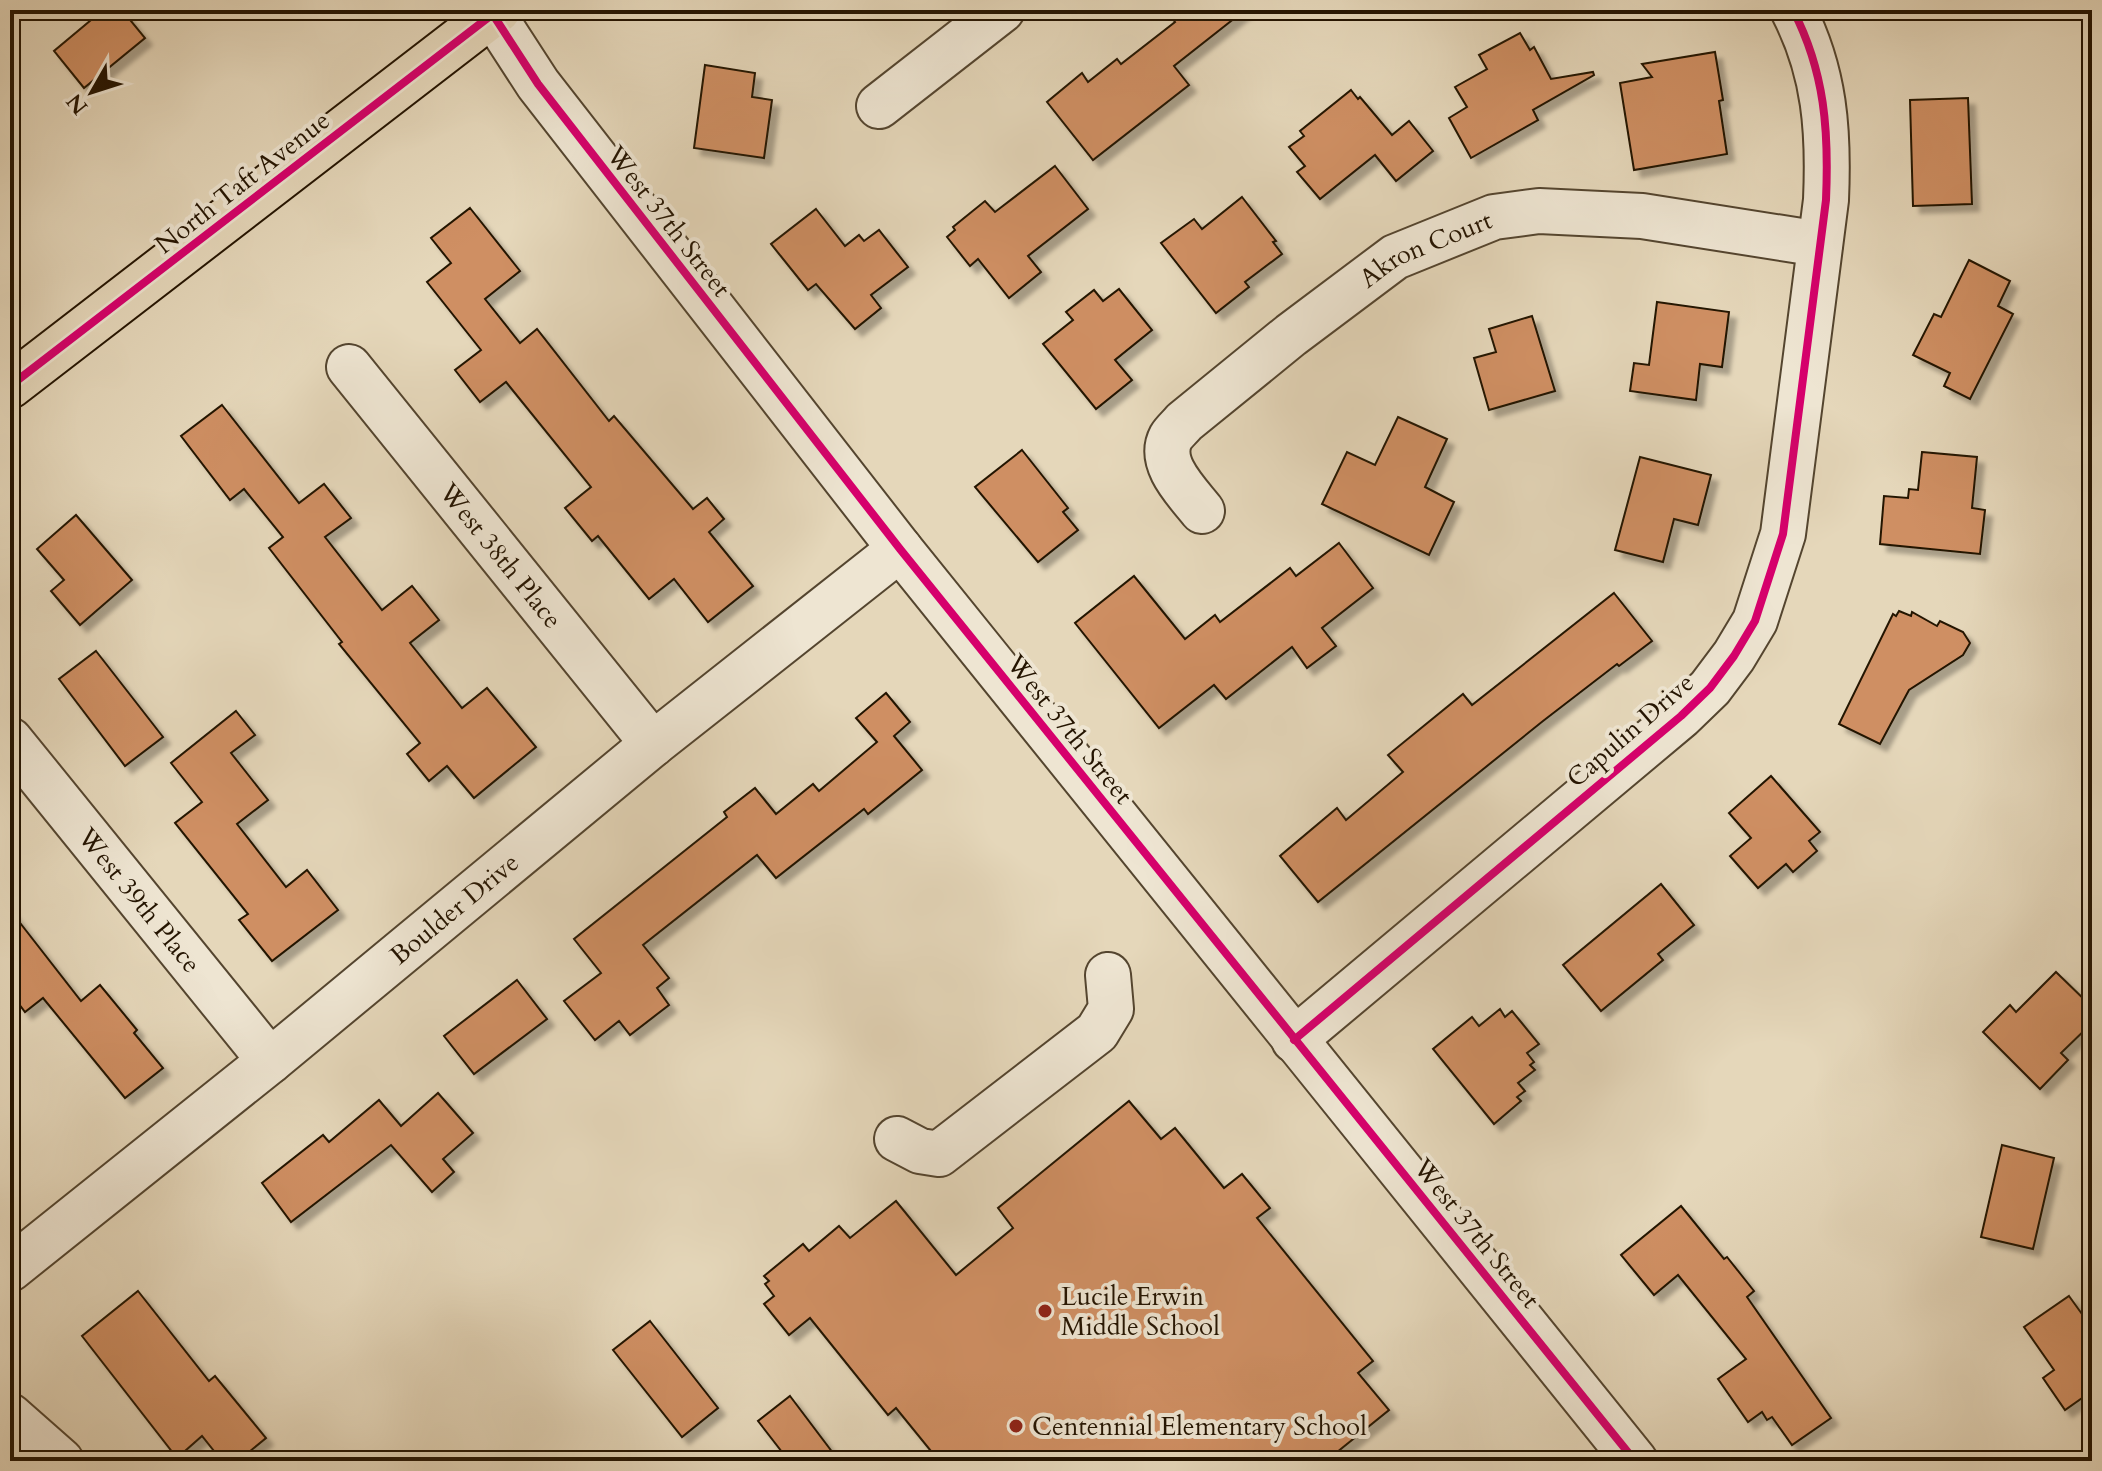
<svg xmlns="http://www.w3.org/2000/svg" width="2102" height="1471" font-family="Cardo,serif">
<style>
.building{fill:#cf8f64;stroke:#241401;stroke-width:2;filter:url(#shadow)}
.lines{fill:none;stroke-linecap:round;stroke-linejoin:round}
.minor-casing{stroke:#54452f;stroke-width:48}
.major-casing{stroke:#241401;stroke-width:48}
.minor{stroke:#eee5d2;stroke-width:44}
.major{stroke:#e5d7ba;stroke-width:44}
.cycleway-casing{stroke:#eee5d2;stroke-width:13}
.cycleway{stroke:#d6006c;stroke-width:8}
.poi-dot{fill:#8f2418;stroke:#eee5d2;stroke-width:3}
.labels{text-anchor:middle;stroke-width:8;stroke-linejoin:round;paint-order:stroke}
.street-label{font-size:26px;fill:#241401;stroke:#eee5d2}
.poi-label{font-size:26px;fill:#241401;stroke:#eee5d2;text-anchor:start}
</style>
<defs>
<filter id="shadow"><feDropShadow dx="7" dy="7" stdDeviation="2" flood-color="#0004"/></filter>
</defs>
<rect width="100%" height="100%" fill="#e5d7ba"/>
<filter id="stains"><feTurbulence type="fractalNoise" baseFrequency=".0025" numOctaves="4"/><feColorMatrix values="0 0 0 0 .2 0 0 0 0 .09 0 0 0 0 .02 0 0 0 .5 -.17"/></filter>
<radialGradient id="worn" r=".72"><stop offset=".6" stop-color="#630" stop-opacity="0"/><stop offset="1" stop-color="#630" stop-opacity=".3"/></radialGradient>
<g class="building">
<path d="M103,10H122L145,38L84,88L54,51Z"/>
<path d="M1166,10H1245L1174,66L1189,85L1093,160L1047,102L1082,73L1088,82L1117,59L1121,64L1175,22Z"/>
<path d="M1520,33L1530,50L1534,47L1551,79L1593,72L1594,75L1533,110L1538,120L1471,158L1449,118L1467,107L1455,87L1487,69L1479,55Z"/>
<path d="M1715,52L1723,100L1719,101L1727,154L1634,170L1620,83L1652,77L1642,64Z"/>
<path d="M705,65L755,73L752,97L772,100L764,158L694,148Z"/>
<path d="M1351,90L1358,99L1360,97L1392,135L1409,121L1433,151L1396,181L1375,155L1320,199L1297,172L1305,166L1289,147L1304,136L1300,131Z"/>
<path d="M1968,98L1972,204L1913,206L1910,100Z"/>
<path d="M1055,166L1088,209L1028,256L1041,272L1009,298L978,259L970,266L947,237L955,230L953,227L985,201L995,212Z"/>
<path d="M1242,197L1276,241L1273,242L1282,254L1245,282L1249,287L1216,313L1161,243L1194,219L1202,229Z"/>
<path d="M470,208L520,271L485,299L520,343L537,329L609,421L614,416L693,509L707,498L724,519L709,532L753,586L708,622L674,579L649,599L598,536L592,541L565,508L591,487L506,382L480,402L455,370L481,350L427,282L451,263L431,238Z"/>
<path d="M816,209L845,246L859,235L864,241L879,230L908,267L871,295L881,308L855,329L816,284L808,290L771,244Z"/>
<path d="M1969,260L2010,281L1998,306L2013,314L1970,399L1944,386L1950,373L1913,355L1934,314L1941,317Z"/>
<path d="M1119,289L1152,330L1115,360L1132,380L1096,409L1043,344L1073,320L1066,312L1094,290L1103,301Z"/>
<path d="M1657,302L1729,312L1722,367L1700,364L1696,400L1630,391L1634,363L1649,365Z"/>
<path d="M1532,316L1555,391L1489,410L1474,358L1496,352L1489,329Z"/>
<path d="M222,405L299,503L324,484L351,518L325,537L382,610L412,586L439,620L410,643L462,708L487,688L536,747L474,798L447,766L429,781L407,754L420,743L339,644L342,642L269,548L283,537L244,489L230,500L181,436Z"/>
<path d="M1398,417L1447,439L1425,487L1454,502L1429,555L1322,504L1347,452L1375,465Z"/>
<path d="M1022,450L1068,508L1063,512L1078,530L1038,562L975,487Z"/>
<path d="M1922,452L1977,457L1972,508L1985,510L1980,554L1880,544L1884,496L1908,498L1909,489L1918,490Z"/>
<path d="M1640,457L1711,475L1698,525L1674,519L1663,562L1615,550Z"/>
<path d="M76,515L132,580L80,625L51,591L64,580L37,549Z"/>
<path d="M1339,543L1373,588L1322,628L1336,646L1307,668L1292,647L1226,699L1214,685L1159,728L1075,623L1134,576L1185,639L1215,615L1220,622L1290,568L1296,576Z"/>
<path d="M1614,593L1652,641L1619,666L1617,664L1543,721L1318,902L1280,856L1337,808L1346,820L1403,772L1388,755L1463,694L1472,705Z"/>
<path d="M1899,611L1911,616L1912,612L1937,626L1940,621L1963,632L1970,643L1963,655L1909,690L1880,744L1839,724L1893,614L1896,616Z"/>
<path d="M96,651L163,737L125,766L59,679Z"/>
<path d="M886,693L910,722L894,736L922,770L868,814L864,809L776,878L757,855L643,945L669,978L657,988L669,1005L630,1035L619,1021L595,1040L564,1001L601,973L574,939L727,817L724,812L755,788L776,814L813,784L819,791L877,742L856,718Z"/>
<path d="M236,711L255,735L231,753L268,800L237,824L286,887L307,870L338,910L272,961L239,920L248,914L175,823L202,802L171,763Z"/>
<path d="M1771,776L1820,832L1809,841L1817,851L1793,872L1786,864L1758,888L1730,856L1751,838L1729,813Z"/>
<path d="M1661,884L1694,925L1658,954L1663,960L1601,1011L1563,965Z"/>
<path d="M10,910L81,1001L100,985L137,1030L134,1033L163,1068L125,1098L43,998L25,1012L10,992Z"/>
<path d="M2056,972L2092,1007V1023L2061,1053L2068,1060L2040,1089L1983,1032L2010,1005L2016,1012Z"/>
<path d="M517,980L547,1019L474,1074L444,1036Z"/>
<path d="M1500,1009L1505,1017L1512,1011L1539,1044L1527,1053L1534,1062L1530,1065L1535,1070L1518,1083L1525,1091L1517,1097L1521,1101L1494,1124L1433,1049L1472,1017L1479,1026Z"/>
<path d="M438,1093L473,1133L443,1159L454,1172L432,1192L391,1145L291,1222L262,1183L323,1135L329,1142L379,1100L401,1126Z"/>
<path d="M1129,1101L1161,1139L1175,1128L1224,1188L1242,1174L1270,1208L1257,1218L1373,1361L1358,1373L1389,1410L1326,1461H939L896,1408L888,1415L810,1318L789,1335L764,1304L774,1296L765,1284L769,1281L764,1276L803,1244L809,1251L839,1226L850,1238L896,1201L956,1275L1013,1228L998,1208Z"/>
<path d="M2002,1145L2054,1158L2033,1249L1981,1237Z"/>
<path d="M1681,1206L1724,1259L1727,1257L1754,1291L1747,1297L1831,1418L1792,1445L1772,1417L1767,1420L1762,1412L1748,1422L1718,1379L1746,1359L1678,1275L1654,1295L1621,1255Z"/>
<path d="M138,1291L209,1381L215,1376L266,1438L238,1461H222L202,1436L177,1458L82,1336Z"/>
<path d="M2069,1296L2092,1328V1391L2065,1410L2043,1378L2054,1370L2024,1327Z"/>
<path d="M650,1321L718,1408L682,1437L613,1350Z"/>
<path d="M790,1396L839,1461H789L758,1421Z"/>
</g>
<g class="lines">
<g class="minor-casing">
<g id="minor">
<path d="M490,10L538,84L900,549L1635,1461"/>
<path d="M879,106L1002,10"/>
<path id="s1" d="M349,367L653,744"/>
<path id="s2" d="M1202,511C1187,492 1157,463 1171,437C1174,432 1180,427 1184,422L1291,335L1395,257L1494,217L1539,211L1642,216L1820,244"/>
<path id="s3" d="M10,740L270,1061"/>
<path d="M1294,1040L1681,716L1710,688L1734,656L1755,621L1783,534L1826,200C1829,131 1825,72 1793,10"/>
<path d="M897,1139L920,1151L939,1154L1097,1032L1111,1009L1108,975"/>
<path id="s4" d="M10,1269L270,1061L653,744L900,549"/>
<path d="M10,1416L61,1461"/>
</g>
</g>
<g class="major-casing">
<path id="major" d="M10,386L498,10"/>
</g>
<use href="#minor" class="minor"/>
<use href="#major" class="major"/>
<g class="cycleway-casing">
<g id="cycleway">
<path d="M490,10L538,84L900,549L1635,1461"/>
<path d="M10,386L498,10"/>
<path d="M1294,1040L1681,716L1710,688L1734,656L1755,621L1783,534L1826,200C1829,131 1825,72 1793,10"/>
</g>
</g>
<use href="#cycleway" class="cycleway"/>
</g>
<g class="poi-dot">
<circle cx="1045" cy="1311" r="8"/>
<circle cx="1016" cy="1426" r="8"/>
</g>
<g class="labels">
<g class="street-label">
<text transform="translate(242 182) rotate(-38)" y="9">North Taft Avenue</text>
<text transform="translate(669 221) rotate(52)" y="9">West 37th Street</text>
<text dy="9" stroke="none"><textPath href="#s2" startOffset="404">Akron Court</textPath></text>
<text dy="9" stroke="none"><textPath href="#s1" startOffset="242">West 38th Place</textPath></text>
<text transform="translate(1070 729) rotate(51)" y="9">West 37th Street</text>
<text transform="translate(1630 730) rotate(-41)" y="9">Capulin Drive</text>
<text dy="9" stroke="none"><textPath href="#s3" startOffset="206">West 39th Place</textPath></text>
<text dy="9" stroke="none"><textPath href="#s4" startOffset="572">Boulder Drive</textPath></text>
<text transform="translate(1477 1233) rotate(51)" y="9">West 37th Street</text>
</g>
<g class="poi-label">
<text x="1061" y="1305">Lucile Erwin<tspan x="1061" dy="30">Middle School</tspan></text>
<text x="1032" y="1435">Centennial Elementary School</text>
</g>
</g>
<rect width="2102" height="1471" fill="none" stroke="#e5d7ba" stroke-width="40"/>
<rect x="12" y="12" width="2078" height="1447" fill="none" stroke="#241401" stroke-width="4"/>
<rect x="20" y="20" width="2062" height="1431" fill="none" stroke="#241401" stroke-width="2"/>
<g transform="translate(92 92) rotate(231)" stroke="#eee5d2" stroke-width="6" paint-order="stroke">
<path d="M0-6L14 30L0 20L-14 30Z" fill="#241401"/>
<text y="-12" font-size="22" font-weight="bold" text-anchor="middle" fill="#241401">N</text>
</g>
<rect width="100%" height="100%" filter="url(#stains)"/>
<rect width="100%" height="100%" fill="url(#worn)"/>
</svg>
